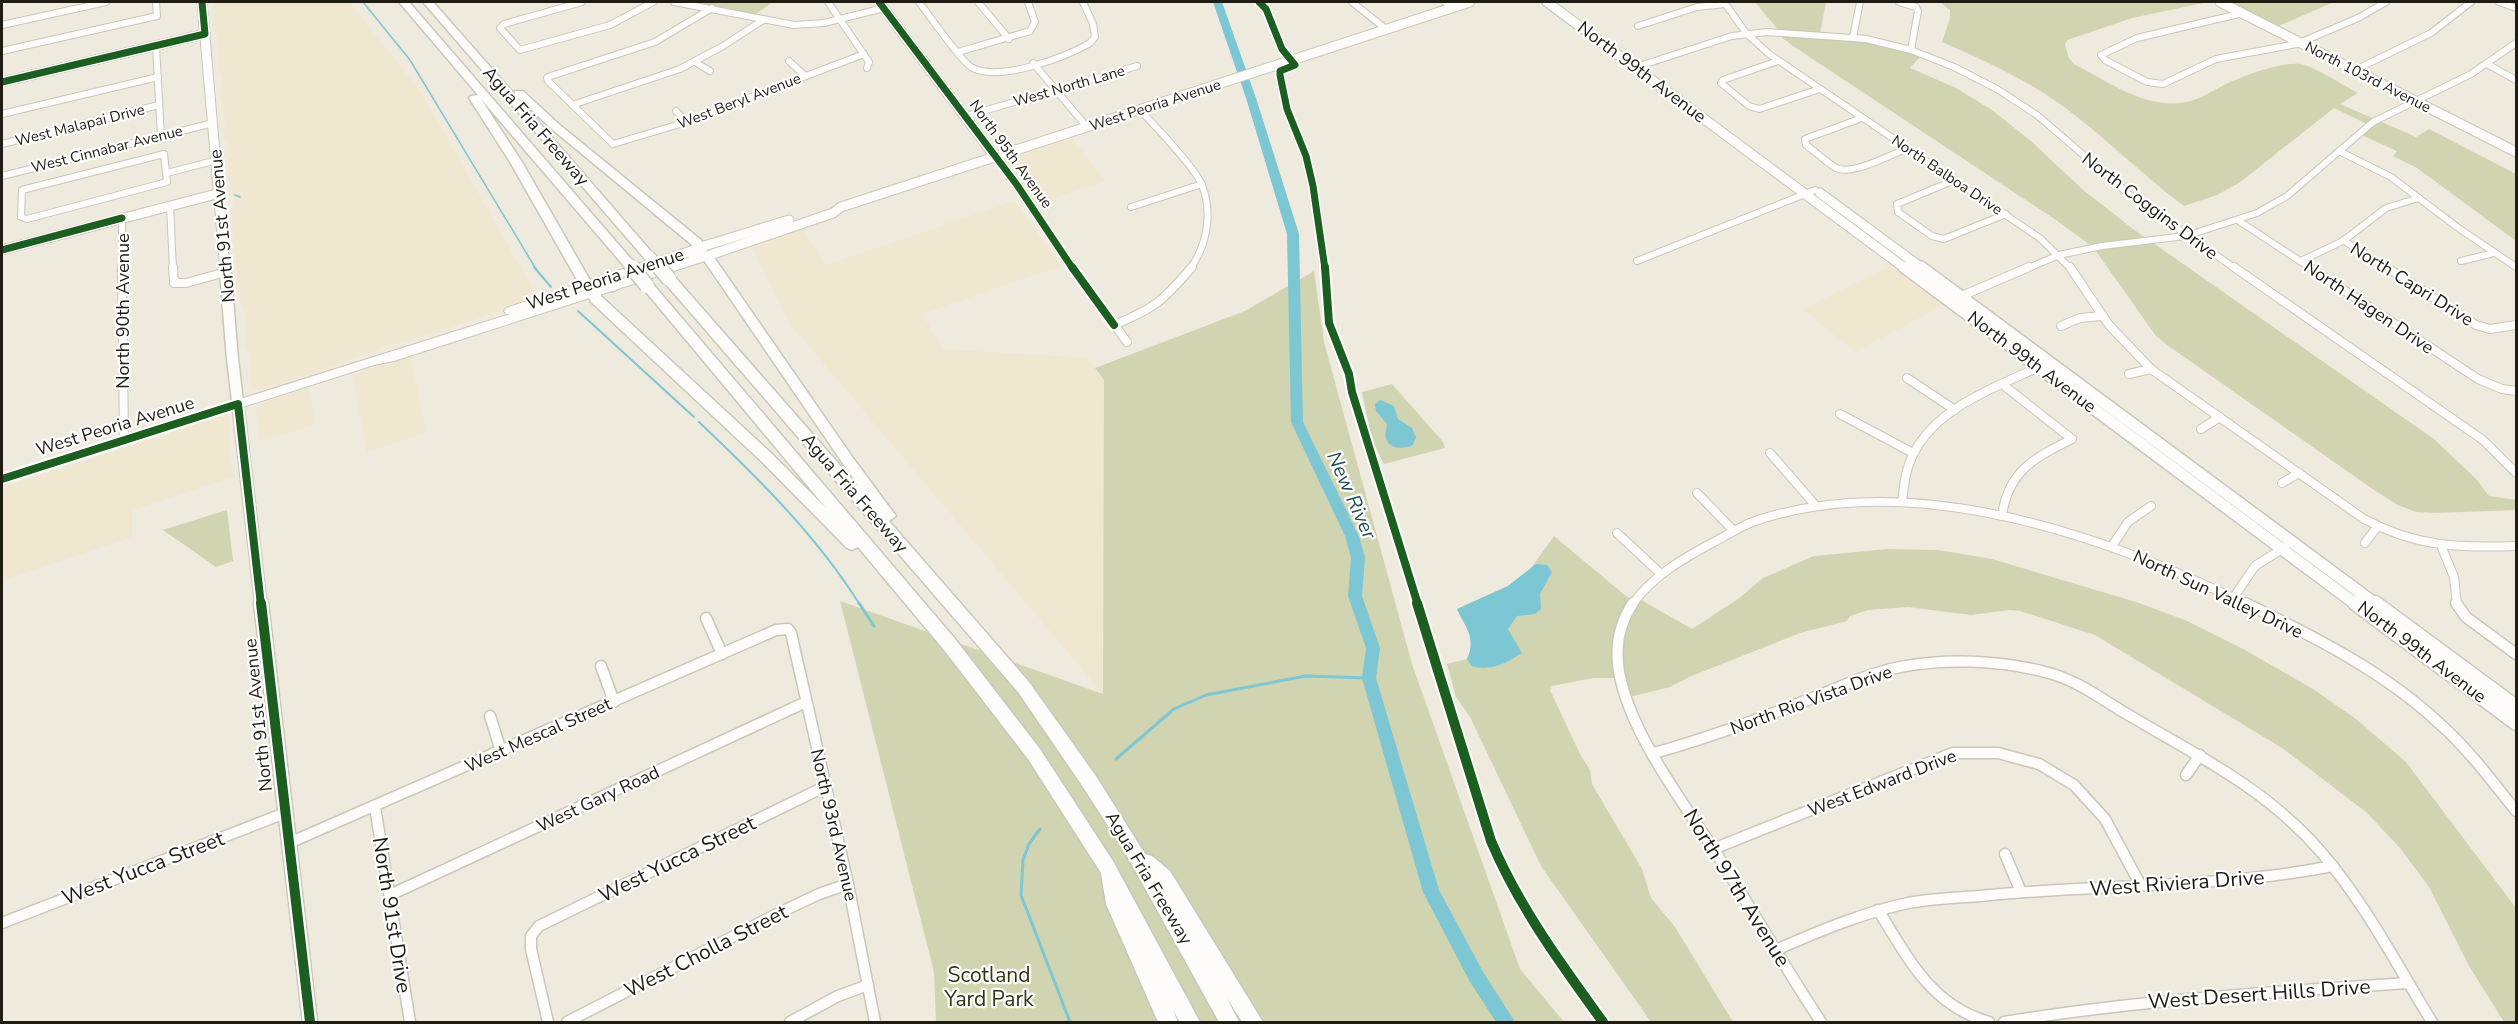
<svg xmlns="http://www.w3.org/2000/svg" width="2518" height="1024" font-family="'Nunito Sans',sans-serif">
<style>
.built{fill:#f0e7d1}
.green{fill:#d1d4b0}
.water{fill:#7dc6d4}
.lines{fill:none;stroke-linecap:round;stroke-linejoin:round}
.stream-far2{stroke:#7dc6d4;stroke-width:1.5}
.stream-far1{stroke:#7dc6d4;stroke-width:2}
.stream{stroke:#7dc6d4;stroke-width:3}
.river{fill:#7dc6d4;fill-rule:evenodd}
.street-far2-casing{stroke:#cac6bc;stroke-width:8}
.street-far1-casing{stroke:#cac6bc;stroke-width:10}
.street-casing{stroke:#cac6bc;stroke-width:13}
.secondary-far2-casing{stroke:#cac6bc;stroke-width:11}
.secondary-far1-casing{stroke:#cac6bc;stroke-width:14}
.secondary-casing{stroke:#cac6bc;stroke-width:17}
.primary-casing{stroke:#cac6bc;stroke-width:2}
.highway-casing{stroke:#cac6bc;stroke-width:3}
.street-far2{stroke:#fdfcfa;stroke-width:6}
.street-far1{stroke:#fdfcfa;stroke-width:8}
.street{stroke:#fdfcfa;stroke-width:10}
.secondary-far2{stroke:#fdfcfa;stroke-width:9}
.secondary-far1{stroke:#fdfcfa;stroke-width:11}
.secondary{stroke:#fdfcfa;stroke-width:14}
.primary{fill:#fdfcfa;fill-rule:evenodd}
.highway{fill:#fdfcfa;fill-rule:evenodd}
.highway-bridge-far1-casing{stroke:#cac6bc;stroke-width:14;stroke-linecap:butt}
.highway-bridge-casing{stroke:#cac6bc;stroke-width:17;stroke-linecap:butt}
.highway-bridge-far1{stroke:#fdfcfa;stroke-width:11}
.highway-bridge{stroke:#fdfcfa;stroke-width:14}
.cycleway-far2-casing{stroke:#fff;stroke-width:10}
.cycleway-far1-casing{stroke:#fff;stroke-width:12}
.cycleway-casing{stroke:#fff;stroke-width:14}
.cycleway-far2{stroke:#1b5e20;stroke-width:7}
.cycleway-far1{stroke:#1b5e20;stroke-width:8}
.cycleway{stroke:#1b5e20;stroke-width:10}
.labels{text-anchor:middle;stroke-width:4.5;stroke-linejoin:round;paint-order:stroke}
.far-street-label{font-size:15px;fill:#1f1c14;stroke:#fff}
.street-label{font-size:18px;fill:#1f1c14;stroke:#fff}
.water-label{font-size:20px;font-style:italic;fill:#1f4d58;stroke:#fff}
.near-street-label{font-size:21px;fill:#1f1c14;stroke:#fff}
.near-park-label{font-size:21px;fill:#303614;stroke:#fff}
</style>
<rect width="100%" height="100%" fill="#efeade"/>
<g class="built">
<path d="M213,2H349L421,92L538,298L453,327L382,348L306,376L259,389L251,387L250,354L244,343L247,328L246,314L241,304L232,228L233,195L227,174L229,155L227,143L224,141L225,119L220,92L223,80L217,65L219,57L217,36L212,28L215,14Z"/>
<path d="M1072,138L1106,181L1036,204L1005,160Z"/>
<path d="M1014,201L1061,266L922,314L943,349L1088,358L1104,380L1103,694L791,325L751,245L802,227L826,265Z"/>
<path d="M1895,264L1948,303L1855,352L1803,309Z"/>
<path d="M410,355L426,433L367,452L352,375Z"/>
<path d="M309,387L316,424L260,442L256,408L266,401Z"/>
<path d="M223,415H227L230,418L229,450L234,477L132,510V537L2,581V488Z"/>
</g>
<g class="green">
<path d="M695,2H773L754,15Z"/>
<path d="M1755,2H1826L1820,34L1923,54L1910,68L1956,88L1992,110L2031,141L2082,189L2133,229L2434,439L2477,480L2489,496L2516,500V510L2435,513L2416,512L2398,505L2374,490L2170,347L2156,336L2093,247L2056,220L1793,46L1776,33L1780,32Z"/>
<path d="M1940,2H2208L2132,18L2067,40L2065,45L2069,58L2074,64C2107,81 2142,107 2180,103C2196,102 2212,91 2226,84C2243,76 2287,59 2305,65C2323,72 2341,84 2358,93L2340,104L2416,137L2429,129L2516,174V241L2417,168L2393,156L2397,151L2359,134L2369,125L2334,108L2239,183L2217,195L2184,206C2141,174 2103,135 2060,104C2023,78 1983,60 1942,42L1950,18V10Z"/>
<path d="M2226,2H2334L2276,27Z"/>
<path d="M1314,271L1324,342L1412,664L1520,969L1564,1022H936L934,972L840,601L1103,694L1104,380L1095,368L1245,311Z"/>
<path d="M1392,384L1443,442L1445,448L1384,464L1372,440L1362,392Z"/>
<path d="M227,510L233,561L216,567L163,530Z"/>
<path d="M1554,536L1632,601L1636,597L1692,629L1738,599L1763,578L1814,556L1887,549L1938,550L1992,559L2136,602L2185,620L2245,650L2313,689L2356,719L2406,762L2516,908V1022H2504L2469,966L2429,887L2400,848L2366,812L2282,748L2095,635L2020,611L2010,610L1971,615L1908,607L1868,610L1850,616L1847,621L1800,633L1689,677L1670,687L1633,696L1625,695L1618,678H1593L1552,686L1550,690L1580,754L1590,770L1592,784L1642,869L1651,898L1675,927L1733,1022H1651L1541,866L1470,717L1456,697L1447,664L1467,659C1477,638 1465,627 1457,609L1508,586L1529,571Z"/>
</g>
<g class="water">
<path d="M1380,400L1394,406L1398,419L1412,428L1416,437L1413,445C1405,449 1390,450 1386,439C1384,434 1387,429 1387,424L1376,411L1375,404Z"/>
<path d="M1536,564L1547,565L1552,572L1540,594L1541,609L1535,614L1517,616L1508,629L1522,653C1507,663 1489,672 1472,666L1467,659C1477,638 1465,627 1457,609L1508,586Z"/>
</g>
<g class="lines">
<g class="stream-far2">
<path d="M363,2L410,60L536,269"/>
<path d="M235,195L240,197"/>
</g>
<g class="stream-far1">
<path d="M534,267L551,287"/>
<path d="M578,311L694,417"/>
<path d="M699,422C758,478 817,536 860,605"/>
</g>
<g class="stream">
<path d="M859,603L874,626"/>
<path d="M1116,759L1174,709L1206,695L1306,676L1369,678"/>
<path d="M1040,829L1029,844L1023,860L1021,895L1070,1022"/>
</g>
<path class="river" d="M1213,2H1222L1256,98L1299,234L1303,422L1359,536L1365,558L1362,596L1380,648L1376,678L1439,890L1482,970L1515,1022H1496L1470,982L1423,892L1362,678L1366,648L1348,596L1351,558L1345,536L1291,422L1287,234L1246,98Z"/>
<g class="street-far2-casing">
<g id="street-far2">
<path d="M582,2L504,24L500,28L520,50L610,25L653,2"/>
<path d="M674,2L794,25L824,23L884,8"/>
<path d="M828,2L869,62L867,68"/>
<path d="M919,2C929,15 960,60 971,67C998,83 1066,57 1090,43L1095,37L1093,24L1083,2"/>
<path d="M978,2L1009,39"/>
<path d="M1352,2L1386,29"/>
<path d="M1445,2L1452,7"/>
<path d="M1724,2L1746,33L1769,54L2041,239L2071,269"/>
<path d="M1899,2L1916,7L1918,11L1911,50"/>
<path d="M2499,2L2516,8"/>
<path d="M712,8L655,42L551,76L547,78L548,81L613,144L680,124L864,54"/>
<path d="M2243,13L2137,38L2101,55L2105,60L2147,82L2163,84L2216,59L2297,44L2358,18L2386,2"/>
<path d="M2,25L106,2"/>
<path d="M1638,26L1697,7L1725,4"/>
<path d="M1853,37L1860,2"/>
<path d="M156,46L161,136"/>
<path d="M2,51L157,16L156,2"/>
<path d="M958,52L1030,31L1035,22L1028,2"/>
<path d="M789,61L805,76"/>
<path d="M1778,61L1723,80L1721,83L1749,106L1759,109L1820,89"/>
<path d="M695,62L710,71"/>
<path d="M1033,63L1087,127"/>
<path d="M2487,64L2516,80"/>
<path d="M1636,67L1732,36L1767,32L1866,39L1911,50L1954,67L1997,89L2037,115L2131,196L2236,269"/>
<path d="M2355,70L2431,33L2471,2"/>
<path d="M572,105L680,69L723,46L763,20"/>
<path d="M1140,110C1155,126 1195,167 1202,185C1213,213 1207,245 1190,269"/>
<path d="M676,111L687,122"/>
<path d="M2,114L158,77"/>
<path d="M966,116L1137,66"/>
<path d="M1862,118L1805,139L1806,145C1816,152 1826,162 1836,168C1852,176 1892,154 1908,148"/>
<path d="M2,144L159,105"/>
<path d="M2339,151L2391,177L2457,227L2516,267"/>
<path d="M164,154L167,182L27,219L21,217L22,190Z"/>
<path d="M995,157L1017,185L1073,269"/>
<path d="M167,173L217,160"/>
<path d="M2,176L213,123"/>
<path d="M1955,180L1897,204L1898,212L1932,236L1944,239L2006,214"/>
<path d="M170,205L173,269"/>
<path d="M1131,207L1202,184"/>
<path d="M122,218V269"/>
<path d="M2239,221L2312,269"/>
<path d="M2343,240L2388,269"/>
<path d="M1637,261L1815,190"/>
<path d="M2301,261L2343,241L2386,208L2419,198"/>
<path d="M2461,261L2494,253"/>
<path d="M2026,269L2059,255L2102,246L2186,236L2257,213L2287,196L2373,122L2471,74L2516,43"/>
</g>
</g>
<g class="street-far1-casing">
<g id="street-far1">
<path d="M122,267L124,440"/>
<path d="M173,267L174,283H186L226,272"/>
<path d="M1072,267L1127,342"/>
<path d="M2070,267L2109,325L2151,369L2364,519C2416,547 2459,548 2516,546"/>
<path d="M2234,267L2483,440L2516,473"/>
<path d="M2309,267L2478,379L2502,389L2516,391"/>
<path d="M2386,267L2476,325L2490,329L2516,325"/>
<path d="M1957,298L2029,267"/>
<path d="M1114,325C1155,308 1163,301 1192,267"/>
<path d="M2061,326L2080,318L2102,316"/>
<path d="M2129,374L2151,369"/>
<path d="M1907,378L1955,410"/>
<path d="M2002,384L2072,439C2034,458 2008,471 2002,516"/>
<path d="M1840,414L1913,453"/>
<path d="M2201,429L2220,417"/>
<path d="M1770,453L1816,506"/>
<path d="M2282,483L2299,473"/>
<path d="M1697,493L1732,529"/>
<path d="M1902,502C1904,487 1905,471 1912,457C1933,409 1995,387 2039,367"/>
<path d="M1617,533L1661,574"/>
<path d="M2365,543L2377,527"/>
<path d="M2112,546L2128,522L2151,506"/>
<path d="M2442,548L2454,577L2457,605"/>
<path d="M2234,597L2255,566L2285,547"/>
<path d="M1632,605C1652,576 1684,558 1714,542C1727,535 1741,526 1755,521C1913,468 2104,535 2248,605"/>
</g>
</g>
<g class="street-casing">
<g id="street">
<path d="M1633,603C1617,627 1614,653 1621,681C1635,740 1685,805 1718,856C1753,911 1785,968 1821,1022"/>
<path d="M2245,603C2313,636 2385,672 2440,724C2469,750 2492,781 2516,811"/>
<path d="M2456,603L2466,617L2516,654"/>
<path d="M706,618L722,654"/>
<path d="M601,666L614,702"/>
<path d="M490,716L501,751"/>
<path d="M1654,753C1709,738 1762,718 1815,697C1843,686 1870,673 1900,667C1946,658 1999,660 2045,672C2075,679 2099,697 2125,713C2195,754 2267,789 2321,852C2365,903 2397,965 2432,1022"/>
<path d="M2186,775L2200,755"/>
<path d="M375,807L410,1022"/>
<path d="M289,843L776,630L788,629L791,633L848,884L875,1022"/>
<path d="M1713,849L1953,753H1998L2039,764L2074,785L2105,819L2140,884"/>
<path d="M2005,854L2021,892"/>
<path d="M390,895L806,702"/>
<path d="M1878,910C1909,959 1930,1005 1989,1022"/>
<path d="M2,923L285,813"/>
<path d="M1776,950C1819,931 1862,913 1908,903C1934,898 1963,898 1990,895C2104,884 2220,888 2333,866"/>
<path d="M548,1022L531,949V936L539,926L826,786"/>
<path d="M567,1022L781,912L819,894L848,884"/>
<path d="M790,1022L838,996L868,985"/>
<path d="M2004,1022C2138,1000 2272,992 2407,983"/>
</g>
</g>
<g class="secondary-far2-casing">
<g id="secondary-far2">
<path d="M202,2L225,269"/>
<path d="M879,2L995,157"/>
<path d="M1547,2L1906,269"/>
<path d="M2220,2L2516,152"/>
<path d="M2,82L205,34"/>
<path d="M1820,193L1923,269"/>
<path d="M701,247L789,220"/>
<path d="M2,250L220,193"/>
<path d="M707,256L833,213L841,207L1470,2"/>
</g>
</g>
<g class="secondary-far1-casing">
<g id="secondary-far1">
<path d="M225,267L232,354L261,605"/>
<path d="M1904,267L2357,605"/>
<path d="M1921,267L2377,605"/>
</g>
</g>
<g class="secondary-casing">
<g id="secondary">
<path d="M261,603L310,1022"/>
<path d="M2355,603L2516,723"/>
<path d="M2375,603L2516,707"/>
</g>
</g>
<g class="primary-casing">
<g id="primary">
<path d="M701,243L707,247L705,249L514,314H506L504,311L506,308Z"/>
<path d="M707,252L713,256L711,259L394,361L374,365L2,484V474Z"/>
</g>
</g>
<g class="highway-casing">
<g id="highway">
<path d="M399,2H409L632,260L634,263L632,266H624L481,99L522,162L591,282L595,283L608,274L614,278L610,283L619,284L620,287L614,291L601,292V296L772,454L826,508L641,286L642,283H652L956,640L1040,749L1113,861L1200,1022H1180L1173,1010L1178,1022H1158L1106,904L1101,873L1028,759L944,650L858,547L852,550L847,548L762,462L591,302L587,294L588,290L580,285L510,162L469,98L471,96L478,95Z"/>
<path d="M423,2H433L515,95V91H523L561,126L701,240L707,250L706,252L711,253L853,458L893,512L896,516L889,521L1029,682L1096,776L1145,854L1152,856L1170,871L1263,1022H1242L1227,998L1239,1022H1219L1126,854L1083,787L1018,692L664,282L663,279L664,276H674L859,487L703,259L694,261L688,257L679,259L673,255L679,251L694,250L692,245L553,130L516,96L655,256L649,260L645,259Z"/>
</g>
</g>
<use href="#street-far2" class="street-far2"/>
<use href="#street-far1" class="street-far1"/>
<use href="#street" class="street"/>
<use href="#secondary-far2" class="secondary-far2"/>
<use href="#secondary-far1" class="secondary-far1"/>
<use href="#secondary" class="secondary"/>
<use href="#primary" class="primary"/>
<use href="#highway" class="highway"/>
<g class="highway-bridge-far1-casing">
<g id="highway-bridge-far1">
<path d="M649,256L660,269"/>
<path d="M628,263L633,269"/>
</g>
</g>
<g class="highway-bridge-casing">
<g id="highway-bridge">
<path d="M632,267L647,286"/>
<path d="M659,267L669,279"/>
</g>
</g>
<use href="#highway-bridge-far1" class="highway-bridge-far1"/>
<use href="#highway-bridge" class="highway-bridge"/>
<g class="cycleway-far2-casing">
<g id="cycleway-far2">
<path d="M879,2L1017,185L1073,269"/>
<path d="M1259,2L1266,9L1282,49L1295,65L1280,71V75L1287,109L1306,156L1313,186L1325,269"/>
<path d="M2,82L205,34L202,2"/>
<path d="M2,250L122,218"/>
</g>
</g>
<g class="cycleway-far1-casing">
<g id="cycleway-far1">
<path d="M1072,267L1114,325"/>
<path d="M1325,267L1329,323L1349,374L1352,392L1418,605"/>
<path d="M2,479L238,404L261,605"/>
</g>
</g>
<g class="cycleway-casing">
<g id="cycleway">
<path d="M261,603L310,1022"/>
<path d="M1417,603L1491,841C1519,907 1561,964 1603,1022"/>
</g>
</g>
<use href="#cycleway-far2" class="cycleway-far2"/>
<use href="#cycleway-far1" class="cycleway-far1"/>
<use href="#cycleway" class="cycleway"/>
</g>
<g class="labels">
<g class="far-street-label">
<text transform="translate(2368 77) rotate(27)" y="5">North 103rd Avenue</text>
<text transform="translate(1069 86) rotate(-16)" y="5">West North Lane</text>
<text transform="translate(739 101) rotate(-21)" y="5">West Beryl Avenue</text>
<text transform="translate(1155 105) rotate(-18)" y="5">West Peoria Avenue</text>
<text transform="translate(80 125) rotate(-14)" y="5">West Malapai Drive</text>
<text transform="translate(107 149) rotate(-14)" y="5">West Cinnabar Avenue</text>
<text transform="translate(1011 154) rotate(54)" y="5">North 95th Avenue</text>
<text transform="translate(1947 175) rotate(34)" y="5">North Balboa Drive</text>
</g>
<g class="street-label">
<text transform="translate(1642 72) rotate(37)" y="6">North 99th Avenue</text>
<text transform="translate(536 126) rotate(49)" y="6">Agua Fria Freeway</text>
<text transform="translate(2150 206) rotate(37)" y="6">North Coggins Drive</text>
<text transform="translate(222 226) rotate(-95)" y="6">North 91st Avenue</text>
<text transform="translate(605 279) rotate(-18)" y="6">West Peoria Avenue</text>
<text transform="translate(2412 284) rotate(32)" y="6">North Capri Drive</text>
<text transform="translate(2369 307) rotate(34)" y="6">North Hagen Drive</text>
<text transform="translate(123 311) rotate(-90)" y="6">North 90th Avenue</text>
<text transform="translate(2032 362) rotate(37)" y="6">North 99th Avenue</text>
<text transform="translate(115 426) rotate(-17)" y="6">West Peoria Avenue</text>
<text transform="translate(855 493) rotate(49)" y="6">Agua Fria Freeway</text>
<text transform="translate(2218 594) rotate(25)" y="6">North Sun Valley Drive</text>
<text transform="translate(2422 652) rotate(37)" y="6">North 99th Avenue</text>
<text transform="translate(1811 700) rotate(-20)" y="6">North Rio Vista Drive</text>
<text transform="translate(258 715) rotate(-96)" y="6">North 91st Avenue</text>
<text transform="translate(538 735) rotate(-24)" y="6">West Mescal Street</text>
<text transform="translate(1882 783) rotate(-21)" y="6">West Edward Drive</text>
<text transform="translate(598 799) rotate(-25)" y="6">West Gary Road</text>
<text transform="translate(834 825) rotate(77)" y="6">North 93rd Avenue</text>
<text transform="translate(1149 878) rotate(59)" y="6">Agua Fria Freeway</text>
</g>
<g class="water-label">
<text transform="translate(1352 495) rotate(66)" y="7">New River</text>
</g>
<g class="near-street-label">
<text transform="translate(677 859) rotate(-26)" y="7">West Yucca Street</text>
<text transform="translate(143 868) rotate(-21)" y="7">West Yucca Street</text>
<text transform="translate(2177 883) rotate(-4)" y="7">West Riviera Drive</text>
<text transform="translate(1737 888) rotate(58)" y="7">North 97th Avenue</text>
<text transform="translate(392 915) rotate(81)" y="7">North 91st Drive</text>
<text transform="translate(706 951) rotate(-27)" y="7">West Cholla Street</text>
<text transform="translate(2259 994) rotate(-4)" y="7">West Desert Hills Drive</text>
</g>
<g class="near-park-label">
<text x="989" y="982">Scotland<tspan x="989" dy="24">Yard Park</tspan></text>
</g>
</g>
<rect width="2518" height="1024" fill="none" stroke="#1f1c14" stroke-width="6"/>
</svg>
